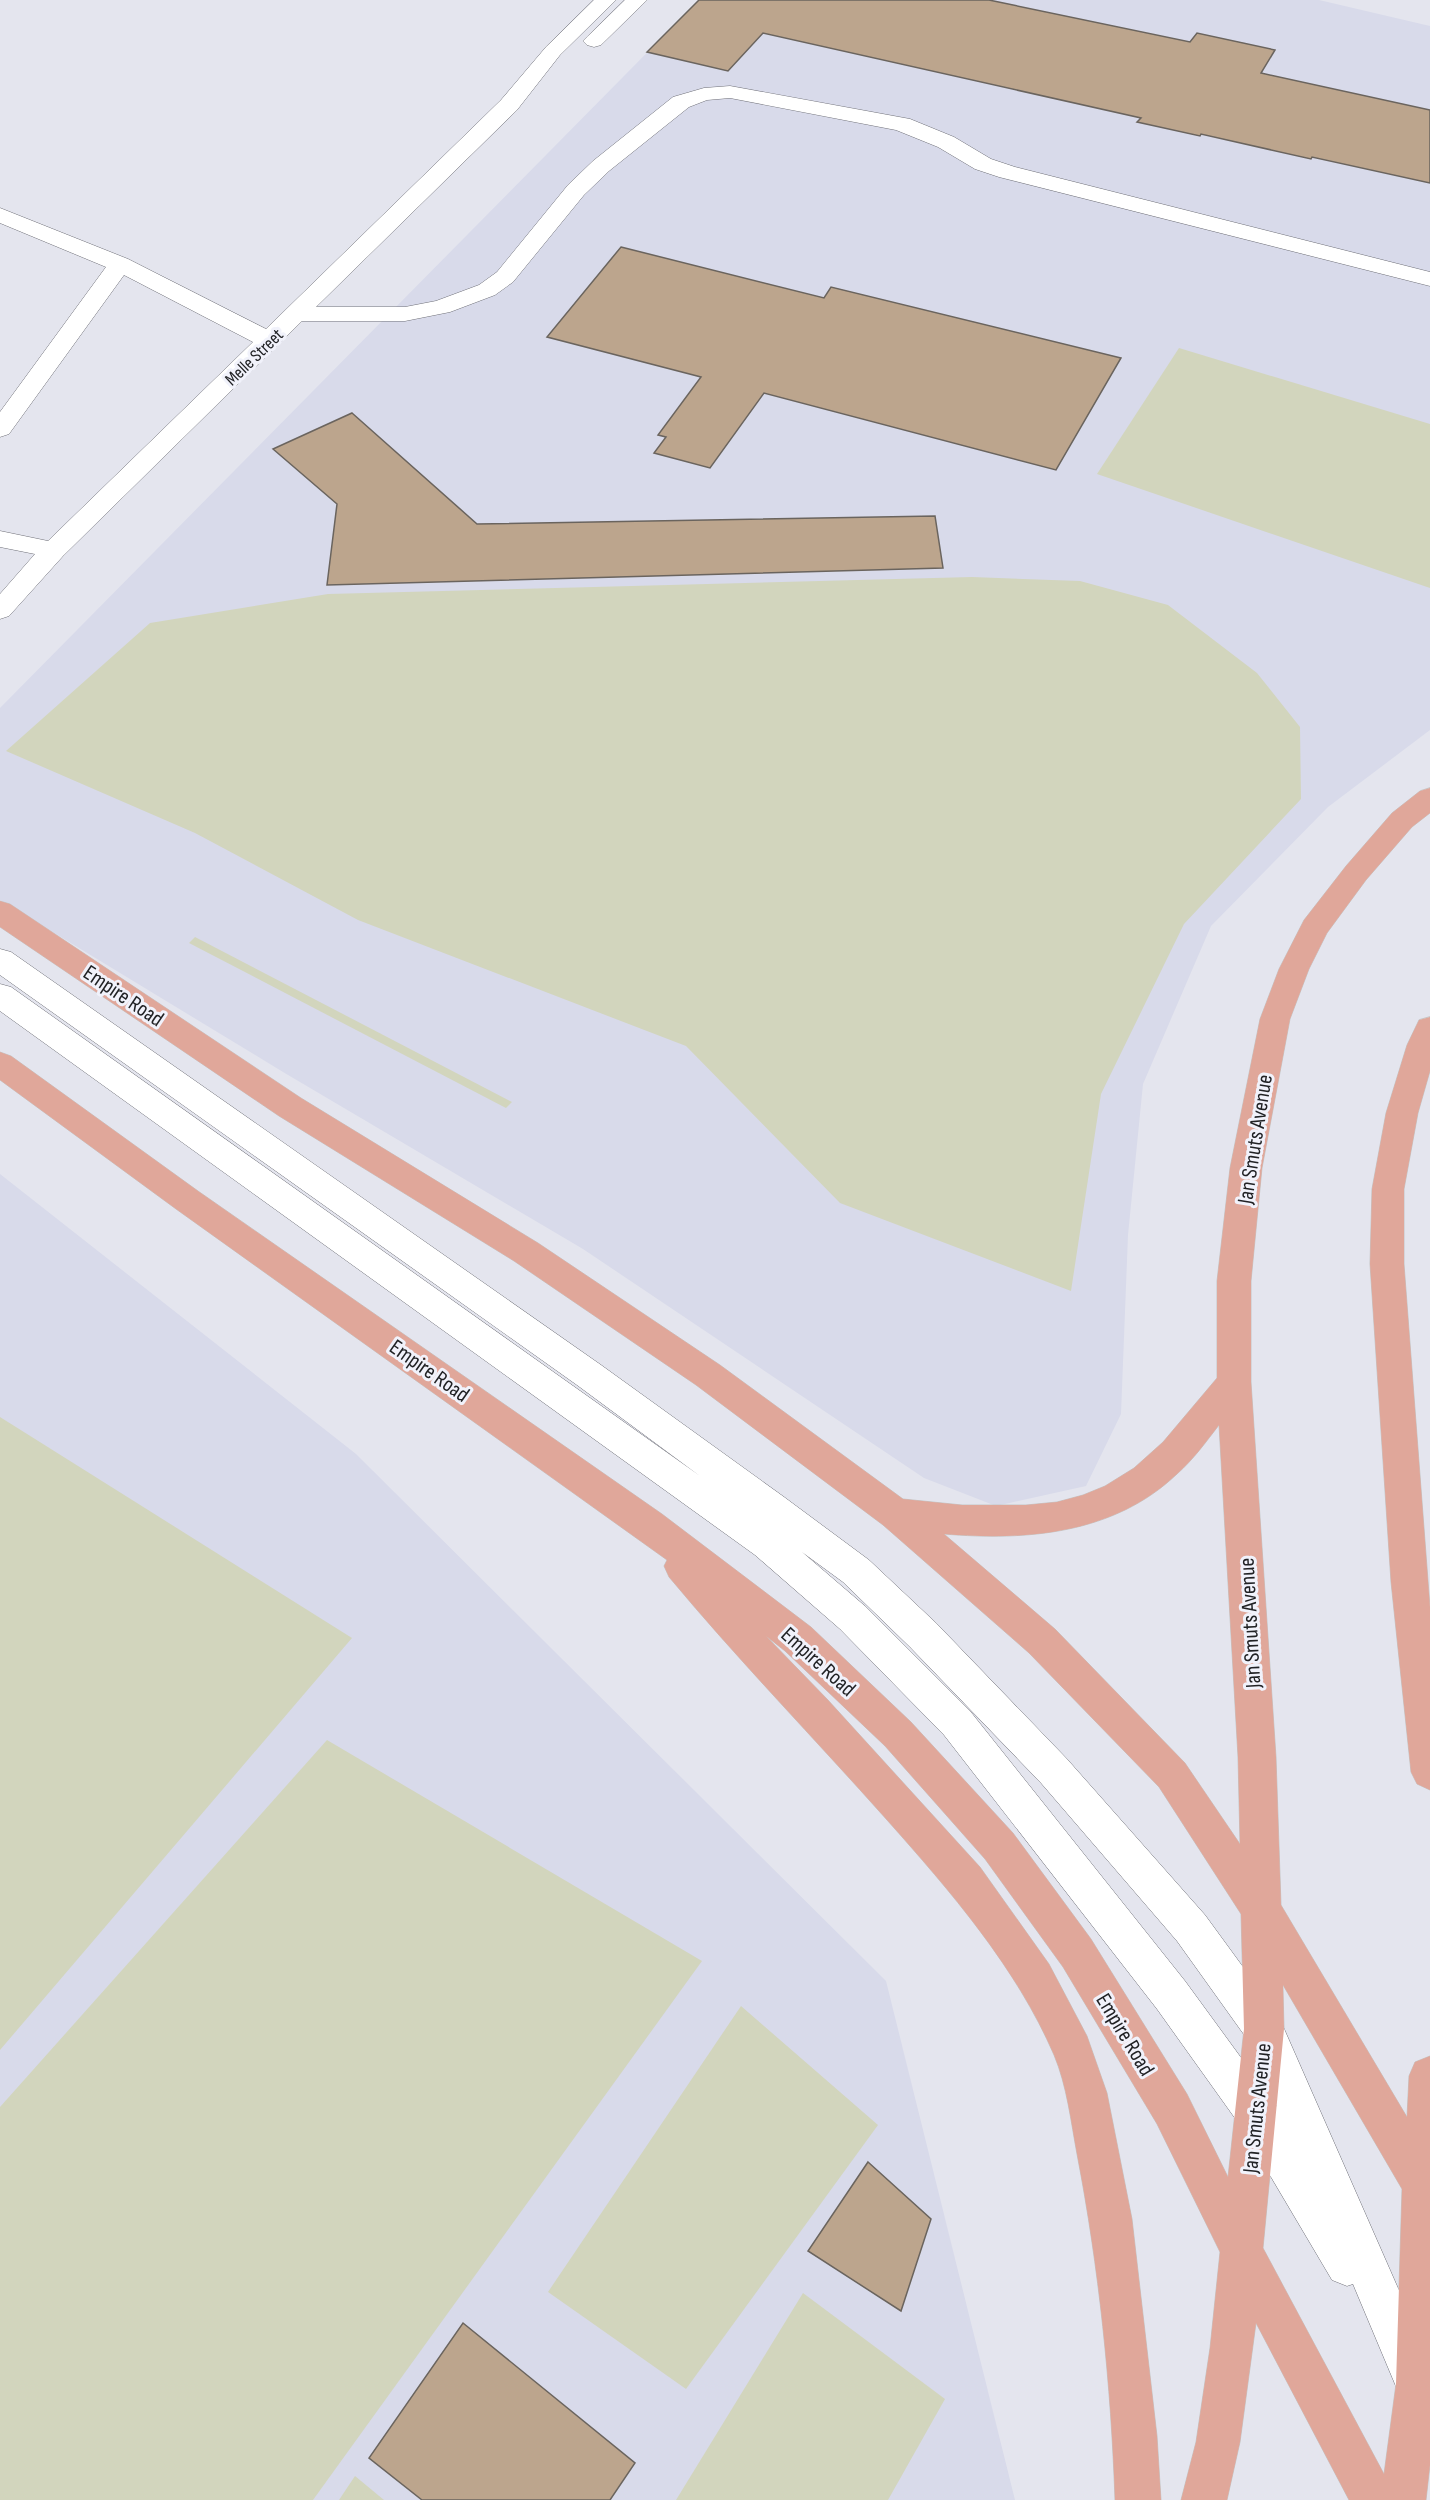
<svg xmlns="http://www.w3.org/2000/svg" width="1430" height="2500" font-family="'Sofia Sans Condensed',sans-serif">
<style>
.built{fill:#d8daea}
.green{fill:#d2d5bd}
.building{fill:#bca58d;stroke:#6a645e;stroke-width:1.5}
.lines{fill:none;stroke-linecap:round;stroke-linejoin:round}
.minor-casing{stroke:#6f7078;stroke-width:1}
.major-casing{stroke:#c5c6c6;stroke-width:1}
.minor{fill:#fff;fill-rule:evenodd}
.major{fill:#e0a79a;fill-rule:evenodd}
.labels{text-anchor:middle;stroke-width:6;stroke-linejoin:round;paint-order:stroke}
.far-street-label{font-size:18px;fill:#212225;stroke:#f1f2fb}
.street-label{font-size:22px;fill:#212225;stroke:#f1f2fb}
</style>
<rect width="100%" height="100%" fill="#e4e5ee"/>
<g class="built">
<path d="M699,0H1319L1430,26V730L1328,807L1211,926L1143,1084L1128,1235L1121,1414L1086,1486L996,1506L924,1478L583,1249L283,1072L0,900V708Z"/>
<path d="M0,1174L356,1454L886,1981L1015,2500H0Z"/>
</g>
<g class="green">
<path d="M1179,348L1430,424V588L1097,474Z"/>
<path d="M972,577L1080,581L1168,605L1257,673L1300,727L1301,799L1184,924L1101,1094L1071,1291L840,1203L686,1046L358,920L195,833L6,751L150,623L328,594Z"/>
<path d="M195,937L512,1102L506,1108L189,943Z"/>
<path d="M0,1417L352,1638L0,2050Z"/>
<path d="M327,1740L702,1961L313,2500H0V2107Z"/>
<path d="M741,2006L878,2125L686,2389L548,2292Z"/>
<path d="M803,2293L945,2399L888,2500H676Z"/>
<path d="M355,2476L384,2500H339Z"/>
</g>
<g class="building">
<path d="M699,0H989L1190,42L1197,33L1275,50L1261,73L1430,110V183L1312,157L1311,159L1201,134L1200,136L1137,122L1141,118L763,33L728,71L647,52Z"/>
<path d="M621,247L824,298L831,287L1121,358L1056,470L764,393L710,468L654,453L666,437L658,435L701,377L547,337Z"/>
<path d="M352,413L477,524L935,516L943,568L327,585L337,504L273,449Z"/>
<path d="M868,2162L931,2219L901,2311L808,2251Z"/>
<path d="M463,2323L635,2463L610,2500H422L369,2458Z"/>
</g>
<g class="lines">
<g class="minor-casing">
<g id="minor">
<path d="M594,0H616L560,55L517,110L316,307H405L436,301L479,285L497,272L568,185L593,161L673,97L704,88L730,86L910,119L954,137L991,159L1015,167L1430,272V286L999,177L975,169L938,147L896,130L730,98L707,100L689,107L609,171L584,195L513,282L495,295L450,312L405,321H302L63,556L9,616L0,619V594L35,554L0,547V531L48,541L253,342L124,275L9,434L0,437V412L106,267L0,223V208L128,259L266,329L501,100L546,47Z"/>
<path d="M625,0H647L601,45L594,47L587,45L583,41L587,37Z"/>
<path d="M0,949L11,952L601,1365L784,1497L869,1560L936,1623L1067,1759L1205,1915L1278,2015L1430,2361V2396L1416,2402L1400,2396L1353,2284L1347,2286L1332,2280L1242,2128L1157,2009L944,1735L840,1629L755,1555L0,1011V984L11,987L700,1476L577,1385L0,975ZM802,1552L843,1582L910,1647L1041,1783L1177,1941L1250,2043L1277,2107L1185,1981L970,1711L866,1607Z"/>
</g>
</g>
<g class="major-casing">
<g id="major">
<path d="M1430,788V813L1412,827L1366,880L1327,933L1309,969L1290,1019L1262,1168L1251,1281V1382L1276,1757L1281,1905L1407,2117L1409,2076L1415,2062L1430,2056V2465L1426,2500H1349L1256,2323L1240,2442L1227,2500H1181L1196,2442L1210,2348L1220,2252L1157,2124L1063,1967L985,1859L885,1746L785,1651L766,1636L828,1700L980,1867L1049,1964L1087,2036L1107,2093L1132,2219L1157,2436L1161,2500H1115C1111,2385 1099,2268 1077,2154C1071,2122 1067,2086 1054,2055C1016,1967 951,1892 887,1820C815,1739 739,1661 669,1577L664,1566L667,1560L176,1209L0,1080V1052L11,1056L198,1191L662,1514L811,1627L911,1722L1013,1833L1091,1939L1187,2094L1228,2177L1244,2029L1241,1914L1159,1787L1029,1653L883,1525L696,1385L514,1261L279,1116L0,927V901L10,904L301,1098L538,1243L720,1365L903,1499L962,1505H1026L1057,1502L1083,1495L1105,1486L1134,1468L1163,1442L1217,1378V1281L1230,1168L1260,1019L1279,969L1304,920L1346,866L1392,813L1420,791ZM1219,1425L1238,1757L1240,1844L1185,1763L1055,1629L944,1534C1027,1541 1114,1534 1177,1474C1193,1460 1206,1442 1219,1425ZM1283,1985L1402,2189L1396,2384L1384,2474L1263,2248L1284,2029Z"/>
<path d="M1430,1017V1071L1418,1113L1404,1189V1264L1430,1607V1790L1417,1784L1411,1772L1391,1582L1370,1264L1372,1189L1386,1113L1407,1045L1419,1020Z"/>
</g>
</g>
<use href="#minor" class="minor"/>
<use href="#major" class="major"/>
</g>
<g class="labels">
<g class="far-street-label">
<text transform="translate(254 357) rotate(-44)" y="6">Melle Street</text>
</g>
<g class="street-label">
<text transform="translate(124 995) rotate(34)" y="8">Empire Road</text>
<text transform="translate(1254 1139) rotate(-81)" y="8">Jan Smuts Avenue</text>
<text transform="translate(430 1370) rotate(35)" y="8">Empire Road</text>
<text transform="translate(1249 1623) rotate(-93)" y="8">Jan Smuts Avenue</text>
<text transform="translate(819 1661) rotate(42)" y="8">Empire Road</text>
<text transform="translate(1126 2034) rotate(59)" y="8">Empire Road</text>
<text transform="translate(1256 2108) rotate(-84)" y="8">Jan Smuts Avenue</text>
</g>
</g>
</svg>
